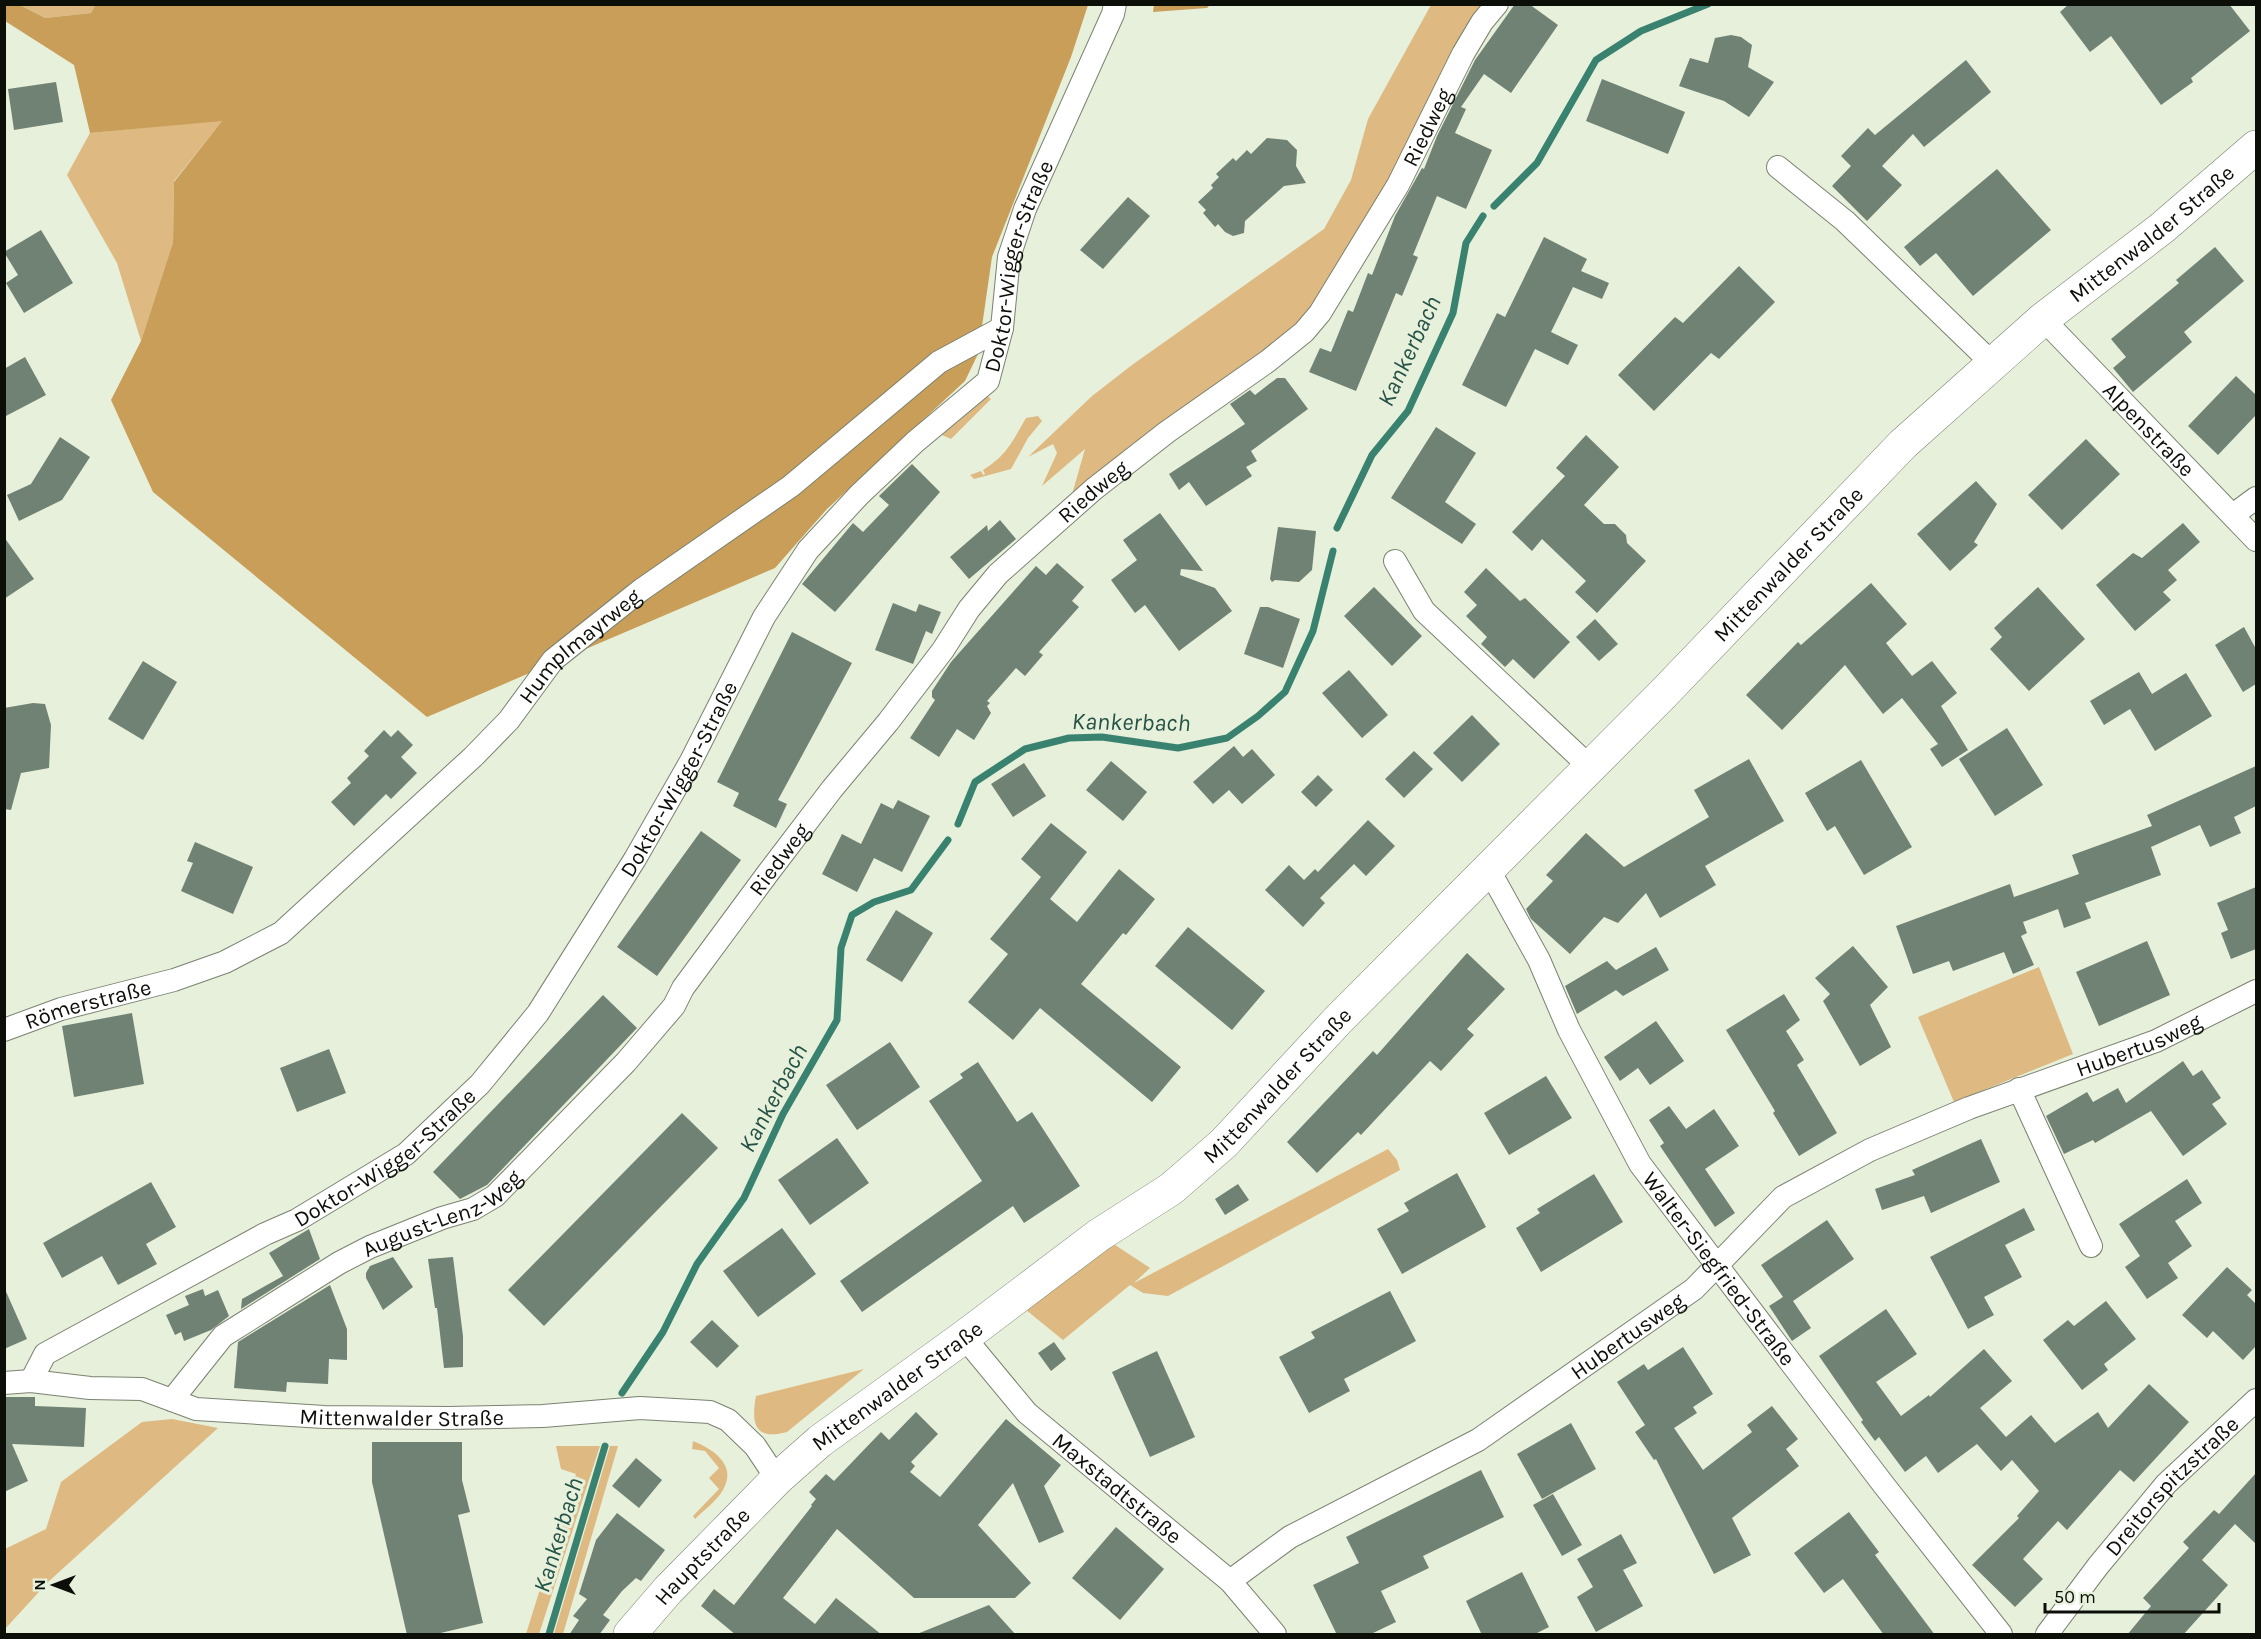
<svg xmlns="http://www.w3.org/2000/svg" width="2261" height="1639" font-family="Karla,sans-serif">
<style>
.green{fill:#deb981}
.forest{fill:#c99e58}
.lines{fill:none;stroke-linecap:round;stroke-linejoin:round}
.stream{stroke:#3a8270;stroke-width:7}
.building{fill:#708274}
.street-casing{stroke:#7a8270;stroke-width:24}
.primary-casing{stroke:#7a8270;stroke-width:34}
.street{stroke:#fff;stroke-width:22}
.primary{stroke:#fff;stroke-width:33}
.labels{text-anchor:middle;stroke-width:6;stroke-linejoin:round;paint-order:stroke}
.street-label{font-size:22px;fill:#0c0e08;stroke:#e7f0db}
.water-label{font-size:24px;font-style:italic;fill:#255247;stroke:#e7f0db}
</style>
<rect width="100%" height="100%" fill="#e7f0db"/>
<g class="green">
<path d="M1458,4L1487,5L1360,237L1294,330L1069,505L1085,449L1042,486L1057,453L1053,444L1028,457L1092,396L1132,365L1324,229L1351,180L1368,119L1431,5Z"/>
<path d="M20,5H96L91,13L45,18Z"/>
<path d="M223,120L174,181L173,242L141,341L117,263L67,175L90,133Z"/>
<path d="M984,393L991,399L951,439L942,435Z"/>
<path d="M1038,416L1042,421L1028,438L1011,469L974,479L970,475L981,471L983,475L985,474L983,470C1007,455 1012,442 1026,418Z"/>
<path d="M2039,967L2073,1054L1954,1102L1918,1017Z"/>
<path d="M1388,1149L1397,1160L1400,1170L1168,1296L1143,1293L1130,1285L1063,1340L1014,1300L1103,1237L1150,1268L1134,1283Z"/>
<path d="M864,1369L787,1432C754,1441 751,1423 756,1396Z"/>
<path d="M172,1419L218,1428L48,1582L5,1629V1549L46,1529L61,1482L142,1422Z"/>
<path d="M693,1441C711,1448 737,1464 724,1488C718,1500 704,1510 695,1519L693,1516L719,1489L709,1478L719,1468L705,1451L692,1449Z"/>
<path d="M556,1446H600L539,1634H526L576,1474L561,1469Z"/>
<path d="M610,1446H618L563,1634H554Z"/>
</g>
<g class="forest">
<path d="M96,4L1088,5L1071,57L992,257L978,354L965,381L827,509L775,568L427,717L153,492L111,400L141,341L173,242L174,182L222,121L90,133L74,65L5,21L4,5H20L45,18L91,13Z"/>
<path d="M1154,5V4L1210,5L1207,8L1153,12Z"/>
</g>
<g class="lines">
<g class="stream">
<path d="M1494,206L1537,163L1596,60L1641,31L1708,4"/>
<path d="M1337,528L1372,455L1408,411L1453,313L1466,243L1483,216"/>
<path d="M958,824L975,782L1025,749L1069,738L1102,737L1178,748L1227,738L1258,716L1285,692L1313,631L1333,551"/>
<path d="M622,1393L663,1332L697,1264L744,1198L783,1114L837,1020L841,948L852,915L874,902L911,890L948,840"/>
<path d="M549,1634L605,1446"/>
</g>
</g>
<g class="building">
<path d="M1515,4H1529L1558,25L1511,93L1484,74L1461,107L1466,109L1455,133L1492,150L1466,209L1437,196L1413,255L1418,257L1402,296L1396,293L1356,391L1309,372L1320,348L1331,352L1348,310L1353,312L1368,273L1372,275L1395,216L1422,168L1424,169L1437,136L1475,60Z"/>
<path d="M2069,4H2229L2250,31L2191,78L2193,82L2161,105L2111,36L2090,52L2060,12Z"/>
<path d="M1731,35L1741,37L1752,45L1748,67L1774,82L1749,117L1724,101L1679,86L1690,58L1708,63L1715,38Z"/>
<path d="M1966,60L1991,92L1924,147L1913,134L1882,166L1902,185L1867,221L1832,186L1851,166L1841,156L1868,128L1875,135Z"/>
<path d="M1602,79L1685,112L1668,154L1586,121Z"/>
<path d="M56,82L63,122L14,130L8,89Z"/>
<path d="M1267,138L1287,140L1297,150L1296,166L1306,183L1284,186L1245,221L1244,233L1233,236L1225,232L1218,224L1215,227L1203,213L1206,210L1198,202L1213,188L1211,185L1219,177L1216,174L1233,158L1236,161L1247,150L1251,154Z"/>
<path d="M1997,169L2051,230L1973,296L1936,253L1920,266L1904,247Z"/>
<path d="M1128,197L1150,216L1103,269L1080,250Z"/>
<path d="M41,230L73,283L24,313L6,283L18,275L4,252Z"/>
<path d="M1544,237L1587,259L1581,271L1609,283L1602,299L1573,287L1551,332L1578,345L1568,365L1535,349L1506,407L1462,385L1497,313L1505,317Z"/>
<path d="M2215,247L2244,281L2184,332L2192,342L2133,392L2113,368L2126,357L2111,339L2179,283L2176,280Z"/>
<path d="M1739,266L1775,302L1719,359L1711,353L1654,411L1618,375L1675,317L1683,323Z"/>
<path d="M25,357L46,395L4,417V369Z"/>
<path d="M2236,376L2256,395V415L2218,455L2188,426Z"/>
<path d="M1277,378H1285L1308,409L1251,451L1257,461L1246,467L1252,476L1206,506L1189,482L1179,490L1169,474L1245,424L1230,404L1250,390L1255,395Z"/>
<path d="M1436,427L1476,453L1445,502L1476,524L1462,544L1391,498Z"/>
<path d="M1586,435L1619,467L1584,505L1604,524H1615L1626,535L1627,543L1646,561L1597,613L1575,592L1586,581L1542,539L1532,551L1512,532L1565,476L1556,468Z"/>
<path d="M60,437L90,457L62,500L19,521L7,495L31,484Z"/>
<path d="M2086,439L2120,474L2062,530L2028,495Z"/>
<path d="M912,464L940,492L835,612L802,584L853,523L863,532L889,505L879,496Z"/>
<path d="M1976,481L1997,504L1974,542L1978,545L1950,571L1917,534Z"/>
<path d="M1160,513L1203,571L1181,569L1180,575L1215,588L1232,611L1179,651L1145,605L1135,613L1111,580L1137,560L1123,540Z"/>
<path d="M1000,520L1016,539L969,579L950,557L987,525L988,531Z"/>
<path d="M2183,523L2200,542L2168,570L2177,580L2163,592L2171,600L2135,631L2096,585L2133,553L2142,558Z"/>
<path d="M1278,527L1316,531L1312,570L1299,582L1275,580L1272,582L1270,579Z"/>
<path d="M4,537L34,579L4,599Z"/>
<path d="M1057,563L1084,587L1072,601L1079,607L1039,652L1043,655L1025,676L1016,668L987,701L990,703L987,706L991,713L974,740L957,729L939,757L910,738L935,700L932,697V691L951,662L1036,566L1046,575Z"/>
<path d="M1486,568L1520,601L1525,598L1570,642L1534,679L1513,659L1505,667L1481,644L1487,637L1466,616L1477,605L1464,592Z"/>
<path d="M1871,583L1907,624L1886,643L1912,676L1932,661L1957,693L1941,706L1968,750L1942,767L1930,749L1938,744L1902,698L1883,714L1845,665L1782,730L1746,695L1798,642L1801,645Z"/>
<path d="M1374,587L1422,636L1392,666L1344,616Z"/>
<path d="M2038,587L2085,639L2029,691L1990,649L2002,637L1994,628Z"/>
<path d="M893,603L916,612L919,604L941,612L932,634L926,631L913,664L875,650Z"/>
<path d="M1260,607H1268L1300,619L1283,668L1244,654Z"/>
<path d="M1595,619L1618,644L1599,661L1576,637Z"/>
<path d="M2244,627L2256,649V684L2243,692L2215,645Z"/>
<path d="M792,632L852,663L778,800L787,804L776,828L733,806L739,793L717,782Z"/>
<path d="M143,661L177,682L143,740L108,719Z"/>
<path d="M1349,670L1388,715L1362,738L1322,693Z"/>
<path d="M2139,672L2152,694L2186,673L2212,716L2155,751L2130,709L2104,725L2090,701Z"/>
<path d="M33,703L45,704L51,725L49,768L21,773L11,810L4,809V708Z"/>
<path d="M1472,715L1500,744L1462,782L1433,753Z"/>
<path d="M2007,728L2043,785L1995,816L1959,759Z"/>
<path d="M384,730L391,737L398,730L413,745L401,757L417,773L391,799L386,794L354,826L331,802L351,783L347,778L369,756L364,751Z"/>
<path d="M1234,746L1243,757L1252,749L1275,775L1242,804L1229,790L1213,804L1193,782Z"/>
<path d="M1414,751L1433,769L1404,798L1385,779Z"/>
<path d="M1749,759L1784,821L1705,866L1716,885L1660,918L1646,893L1618,923L1604,917L1570,954L1531,919L1526,909L1553,881L1546,875L1586,833L1624,867L1709,817L1694,790Z"/>
<path d="M1861,760L1912,847L1864,875L1835,826L1827,831L1805,793Z"/>
<path d="M1111,761L1147,792L1123,821L1086,790Z"/>
<path d="M1024,763L1046,796L1013,817L991,784Z"/>
<path d="M2256,766V806L2234,817L2241,833L2210,847L2200,825L2151,847L2161,875L2085,903L2091,918L2064,928L2058,909L2023,922L2027,933L2021,936L2034,965L2013,974L2004,952L1953,971L1949,961L1913,974L1896,926L2010,884L2014,897L2079,874L2072,855L2152,826L2147,815Z"/>
<path d="M1318,775L1333,790L1316,807L1301,792Z"/>
<path d="M898,800L930,816L902,872L874,858L857,892L822,874L842,834L861,844L881,803L893,809Z"/>
<path d="M1368,820L1395,846L1366,876L1354,864L1320,898L1325,903L1303,927L1265,890L1289,865L1304,880L1315,869L1318,872Z"/>
<path d="M1051,823L1087,852L1050,899L1077,922L1119,869L1155,899L1126,935L1123,933L1081,984L1181,1067L1152,1102L1040,1008L1013,1040L968,1002L1008,954L990,939L1041,877L1021,859Z"/>
<path d="M701,831L741,860L657,976L617,947Z"/>
<path d="M195,842L253,867L233,914L181,891L193,863L187,861Z"/>
<path d="M2256,887V949L2231,959L2221,933L2228,930L2217,903Z"/>
<path d="M896,910L933,933L902,982L866,960Z"/>
<path d="M1188,927L1265,991L1232,1030L1155,966Z"/>
<path d="M2147,941L2170,995L2099,1026L2076,972Z"/>
<path d="M1853,946L1888,987L1870,1005L1891,1047L1860,1066L1823,1001L1830,994L1815,978Z"/>
<path d="M1656,947L1669,970L1623,996L1616,990L1577,1014L1565,986L1607,961L1616,970Z"/>
<path d="M1467,953L1505,989L1467,1029L1474,1035L1441,1071L1430,1061L1361,1135L1358,1132L1317,1173L1287,1142L1373,1051L1377,1055Z"/>
<path d="M1784,994L1800,1020L1786,1031L1804,1060L1797,1065L1837,1133L1799,1156L1773,1113L1775,1111L1726,1030Z"/>
<path d="M603,995L637,1028L487,1185L460,1199L433,1172Z"/>
<path d="M132,1013L144,1084L74,1097L62,1026Z"/>
<path d="M1656,1021L1684,1061L1650,1085L1638,1068L1620,1081L1604,1057Z"/>
<path d="M890,1042L920,1087L857,1130L826,1085Z"/>
<path d="M329,1049L346,1093L297,1112L280,1068Z"/>
<path d="M2183,1061L2193,1076L2202,1070L2221,1098L2212,1104L2227,1124L2183,1156L2151,1111L2095,1143L2093,1140L2064,1154L2046,1116L2087,1092L2093,1102L2118,1088L2126,1103Z"/>
<path d="M978,1062L1017,1122L1032,1112L1080,1186L1024,1223L1013,1206L862,1312L840,1281L982,1181L929,1101L963,1078L960,1074Z"/>
<path d="M1546,1076L1572,1118L1509,1155L1484,1113Z"/>
<path d="M1669,1106L1686,1129L1714,1109L1739,1146L1705,1169L1735,1213L1715,1227L1660,1146L1664,1143L1649,1120Z"/>
<path d="M682,1113L718,1148L544,1326L508,1290Z"/>
<path d="M837,1138L869,1183L810,1225L778,1180Z"/>
<path d="M1981,1139L2000,1182L1931,1213L1924,1196L1882,1210L1875,1189L1915,1175L1912,1170Z"/>
<path d="M1457,1173L1486,1227L1402,1274L1377,1229L1409,1211L1404,1203Z"/>
<path d="M1594,1174L1623,1222L1541,1272L1516,1228L1540,1213L1537,1209Z"/>
<path d="M2187,1179L2202,1203L2175,1221L2192,1246L2168,1263L2178,1278L2147,1299L2125,1267L2140,1256L2119,1224Z"/>
<path d="M151,1182L176,1227L146,1244L157,1264L118,1285L102,1256L62,1278L43,1243Z"/>
<path d="M1238,1184L1249,1200L1225,1215L1215,1199Z"/>
<path d="M2024,1208L2035,1230L2005,1245L2022,1277L1984,1297L1994,1315L1968,1329L1930,1257Z"/>
<path d="M1827,1220L1854,1259L1793,1301L1811,1328L1792,1341L1769,1306L1783,1297L1761,1265Z"/>
<path d="M782,1228L816,1274L758,1317L723,1271Z"/>
<path d="M309,1229L320,1259L241,1309L242,1299L283,1276L269,1253Z"/>
<path d="M393,1257L413,1287L383,1310L366,1278V1273L370,1266Z"/>
<path d="M453,1257L463,1336V1367L444,1368L437,1308H435L428,1259Z"/>
<path d="M2227,1267L2252,1290L2247,1295L2256,1304V1346L2243,1360L2213,1331L2207,1338L2182,1315Z"/>
<path d="M330,1285L347,1329V1360L329,1359L328,1384L287,1382L286,1392L234,1388L238,1342Z"/>
<path d="M4,1287L27,1339L4,1349Z"/>
<path d="M203,1289L205,1296L218,1290L229,1316L211,1330L184,1341L181,1332L175,1335L166,1315L189,1305L185,1296Z"/>
<path d="M1390,1291L1416,1341L1344,1379L1350,1391L1309,1413L1279,1357L1315,1338L1311,1332Z"/>
<path d="M2106,1301L2136,1339L2104,1364L2108,1370L2082,1390L2043,1340L2068,1320L2074,1326Z"/>
<path d="M1886,1309L1917,1354L1876,1382L1901,1416L1929,1395L1930,1397L1984,1349L2012,1381L1980,1408L2006,1437L2031,1415L2055,1443L2098,1412L2108,1428L2149,1384L2189,1422L2134,1482L2120,1470L2067,1530L2058,1521L2023,1559L2043,1579L2015,1607L1972,1565L2019,1518L2017,1516L2039,1491L2012,1460L2001,1471L1977,1444L1938,1473L1926,1456L1905,1472L1879,1437L1875,1441L1861,1422L1863,1420L1819,1356Z"/>
<path d="M712,1320L739,1346L717,1368L690,1342Z"/>
<path d="M1054,1342L1066,1359L1051,1371L1038,1353Z"/>
<path d="M1683,1347L1713,1394L1693,1407L1697,1413L1674,1428L1703,1470L1752,1432L1747,1425L1772,1406L1798,1439L1786,1449L1799,1466L1732,1518L1751,1555L1714,1574L1656,1459L1654,1460L1635,1432L1645,1425L1617,1382L1644,1364L1648,1370Z"/>
<path d="M1157,1351L1195,1437L1150,1457L1112,1372Z"/>
<path d="M4,1397H35V1406L86,1408L84,1447L12,1444L28,1481L4,1492Z"/>
<path d="M916,1412L938,1434L911,1462L915,1466L910,1472L940,1497L1006,1419L1061,1465L1044,1486L1064,1532L1039,1543L1013,1483L978,1525L1031,1583L1015,1598H914L837,1529L783,1598L815,1624L836,1598L882,1635H736L701,1606L714,1589L734,1605L812,1506L811,1505L816,1499L809,1492L826,1474L834,1481L881,1432L889,1440Z"/>
<path d="M1571,1423L1596,1469L1542,1499L1517,1454Z"/>
<path d="M372,1442H462V1480L470,1512L458,1515L483,1623L432,1635H407L372,1482Z"/>
<path d="M636,1458L662,1480L639,1508L612,1486Z"/>
<path d="M1481,1470L1504,1517L1423,1556L1429,1568L1381,1591L1396,1622L1369,1635H1337L1313,1585L1359,1563L1346,1537Z"/>
<path d="M2256,1473V1544L2235,1524L2202,1560L2228,1585L2183,1635H2127L2151,1606L2143,1598L2189,1548L2183,1542L2214,1510L2219,1514Z"/>
<path d="M1553,1494L1582,1545L1562,1556L1533,1505Z"/>
<path d="M1849,1512L1879,1552L1875,1555L1935,1635H1884L1843,1579L1824,1593L1794,1553Z"/>
<path d="M617,1513L665,1550L641,1581L636,1578L622,1591L603,1615L610,1620L599,1635H569L579,1620L573,1616L587,1599L579,1594L596,1540Z"/>
<path d="M1116,1527L1164,1569L1120,1620L1072,1578Z"/>
<path d="M1621,1534L1637,1563L1623,1570L1643,1606L1596,1632L1577,1597L1593,1587L1577,1559Z"/>
<path d="M1522,1572L1549,1627L1533,1635H1482L1466,1601Z"/>
<path d="M989,1605L1016,1635H917V1634Z"/>
</g>
<g class="lines">
<g class="street-casing">
<g id="street">
<path d="M1778,167L1845,221L1993,364"/>
<path id="s1" d="M2043,319L2256,540"/>
<path d="M2233,515L2256,498"/>
<path d="M1395,561L1424,611L1590,767"/>
<path id="s2" d="M1489,870L1539,960L1569,1030L1640,1164L1883,1484L2001,1634"/>
<path id="s3" d="M4,1030L61,1009L174,980L225,962L281,933L473,757L509,720L553,660L641,590L791,486L939,362L1002,328"/>
<path d="M2019,1089L2091,1246"/>
<path id="s4" d="M964,1337L1027,1413L1230,1581L1275,1634"/>
<path id="s5" d="M31,1381L45,1354L265,1234L297,1220L406,1154L480,1084L538,1013L635,859L691,761L764,617L808,550L859,495L915,442L988,381L1002,328L1009,257L1025,209L1113,14L1115,4"/>
<path id="s6" d="M4,1383L31,1381L90,1388L142,1389L196,1409L324,1417L448,1418L543,1416L640,1408L710,1412L728,1420L755,1446L777,1479"/>
<path id="s7" d="M172,1400L223,1336L280,1300L339,1263L370,1247L442,1218L473,1209L495,1196L626,1062L674,1006L683,988L768,873L832,789L888,722L943,650L969,609L998,574L1094,489L1167,432L1268,361L1304,332L1320,313L1398,185L1463,54L1482,22L1497,4"/>
<path id="s8" d="M1230,1581L1290,1537L1478,1440L1694,1289L1783,1197L1870,1150L1969,1108L2156,1041L2256,991"/>
<path id="s9" d="M2047,1634L2098,1566L2166,1484L2256,1400"/>
</g>
</g>
<g class="primary-casing">
<g id="primary">
<path id="s10" d="M630,1634L668,1590L732,1525L777,1479L820,1441L964,1337L1099,1235L1171,1189L1224,1143L1338,1020L1663,694L1903,444L2043,319L2162,228L2256,147"/>
</g>
</g>
<use href="#street" class="street"/>
<use href="#primary" class="primary"/>
</g>
<g class="labels">
<g class="street-label">
<text dy="8" stroke="none"><textPath href="#s7" startOffset="1821">Riedweg</textPath></text>
<text dy="8" stroke="none"><textPath href="#s10" startOffset="2074">Mittenwalder Straße</textPath></text>
<text dy="8" stroke="none"><textPath href="#s5" startOffset="1540">Doktor-Wigger-Straße</textPath></text>
<text dy="8" stroke="none"><textPath href="#s1" startOffset="153">Alpenstraße</textPath></text>
<text dy="8" stroke="none"><textPath href="#s7" startOffset="1317">Riedweg</textPath></text>
<text dy="8" stroke="none"><textPath href="#s10" startOffset="1582">Mittenwalder Straße</textPath></text>
<text dy="8" stroke="none"><textPath href="#s3" startOffset="710">Humplmayrweg</textPath></text>
<text dy="8" stroke="none"><textPath href="#s5" startOffset="910">Doktor-Wigger-Straße</textPath></text>
<text dy="8" stroke="none"><textPath href="#s7" startOffset="831">Riedweg</textPath></text>
<text dy="8" stroke="none"><textPath href="#s3" startOffset="88">Römerstraße</textPath></text>
<text dy="8" stroke="none"><textPath href="#s8" startOffset="1065">Hubertusweg</textPath></text>
<text dy="8" stroke="none"><textPath href="#s10" startOffset="852">Mittenwalder Straße</textPath></text>
<text dy="8" stroke="none"><textPath href="#s5" startOffset="424">Doktor-Wigger-Straße</textPath></text>
<text dy="8" stroke="none"><textPath href="#s7" startOffset="334">August-Lenz-Weg</textPath></text>
<text dy="8" stroke="none"><textPath href="#s2" startOffset="462">Walter-Siegfried-Straße</textPath></text>
<text dy="8" stroke="none"><textPath href="#s8" startOffset="468">Hubertusweg</textPath></text>
<text dy="8" stroke="none"><textPath href="#s10" startOffset="366">Mittenwalder Straße</textPath></text>
<text dy="8" stroke="none"><textPath href="#s6" startOffset="402">Mittenwalder Straße</textPath></text>
<text dy="8" stroke="none"><textPath href="#s9" startOffset="194">Dreitorspitzstraße</textPath></text>
<text dy="8" stroke="none"><textPath href="#s4" startOffset="216">Maxstadtstraße</textPath></text>
<text dy="8" stroke="none"><textPath href="#s10" startOffset="106">Hauptstraße</textPath></text>
</g>
<g class="water-label">
<text transform="translate(1409 351) rotate(-65)" y="8">Kankerbach</text>
<text transform="translate(1131 722) rotate(1)" y="8">Kankerbach</text>
<text transform="translate(773 1098) rotate(-62)" y="8">Kankerbach</text>
<text transform="translate(558 1535) rotate(-73)" y="8">Kankerbach</text>
</g>
</g>
<rect width="2261" height="1639" fill="none" stroke="#0c0e08" stroke-width="12"/>
<g transform="translate(54 1585) rotate(270)" stroke="#e7f0db" stroke-width="4.5" paint-order="stroke">
<path d="M0-4.5L10 22L0 15L-10 22Z" fill="#0c0e08"/>
<text y="-9" font-size="16" font-weight="bold" text-anchor="middle" fill="#0c0e08">N</text>
</g>
<path d="M2045 1603v9h174v-9" fill="none" stroke="#0c0e08" stroke-width="3"/>
<text x="2054" y="1603" font-size="18" fill="#0c0e08" stroke="#e7f0db" stroke-width="4.5" paint-order="stroke">50 m</text>
</svg>
